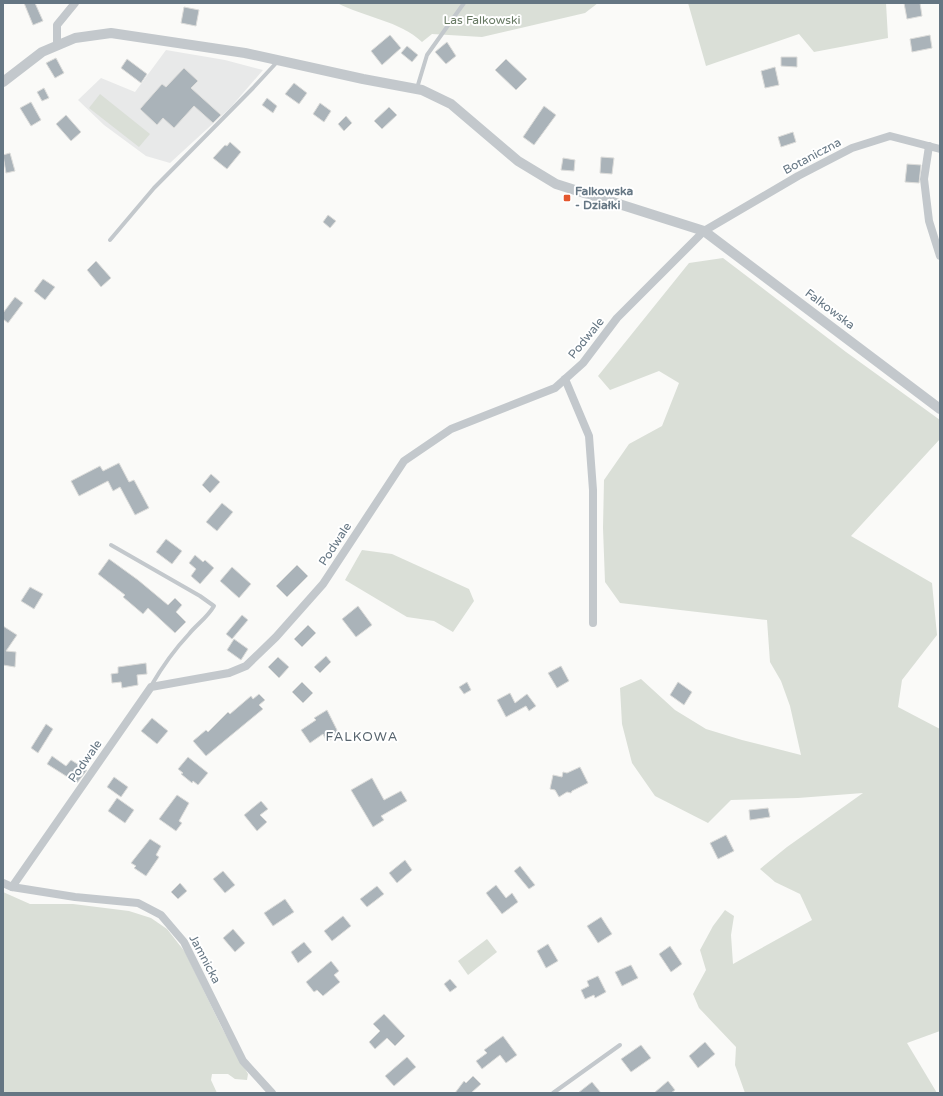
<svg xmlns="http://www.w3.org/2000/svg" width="943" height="1096" font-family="'Varela Round',sans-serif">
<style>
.built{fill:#e8e9e9}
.green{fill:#dadfd7}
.building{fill:#aab3b9;stroke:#dcdcda}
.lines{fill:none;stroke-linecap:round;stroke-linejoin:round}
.service{stroke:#c3c8cc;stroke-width:4}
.minor{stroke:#c3c8cc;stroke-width:8}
.tertiary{stroke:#c3c8cc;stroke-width:10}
.poi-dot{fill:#e4572e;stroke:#fff;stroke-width:1.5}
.labels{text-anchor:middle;stroke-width:4;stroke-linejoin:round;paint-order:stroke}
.park-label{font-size:12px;fill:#687a64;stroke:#fff}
.street-label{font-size:12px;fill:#657683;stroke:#fff}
.poi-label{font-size:12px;font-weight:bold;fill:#657683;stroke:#fff;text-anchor:start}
.neighbourhood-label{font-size:13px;letter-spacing:1px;fill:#57646e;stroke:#fff}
</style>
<rect width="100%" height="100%" fill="#fafaf8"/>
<path class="built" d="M166,50L225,60L263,70L231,107L170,163L146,156L104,125L78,100L101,78L135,92Z"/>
<g class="green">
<path d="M337,3H598L585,13L482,37L432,34L422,42C400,21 364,17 337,3Z"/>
<path d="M688,3H886L888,38L814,52L799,34L706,66Z"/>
<path d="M100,94L150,134L139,147L89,108Z"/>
<path d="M723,258L846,352L940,420V439L851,536L932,583L937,635L902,680L898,707L940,729V1031L907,1043L937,1093H745L735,1065L736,1047L699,1008L693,994L706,970L700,950L713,926L725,910L734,916L731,935L733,964L812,920L800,894L775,882L760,869L787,847L863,793L798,798L731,800L708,823L655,796L632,763L622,724L620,688L641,679L675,710L706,729L742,740L801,755L790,706L781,681L770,662L767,620L620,603L605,582L603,528L604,480L629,444L662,426L679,383L659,371L610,390L598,376L689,263Z"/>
<path d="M362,550L392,554L469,589L474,601L453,632L434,621L407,617L345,580Z"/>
<path d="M3,892L30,904H73L129,911L151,918L167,929L185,952L222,1028L248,1074L247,1080L235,1079L228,1074H212L211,1080L217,1093H3Z"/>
<path d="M487,939L497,952L468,975L458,961Z"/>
</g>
<g class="building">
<path d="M24,3H35L43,21L33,25Z"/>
<path d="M904,3H920L922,16L907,19Z"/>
<path d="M184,7L199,10L196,26L181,23Z"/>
<path d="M390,35L401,48L382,65L371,51Z"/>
<path d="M930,35L932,48L912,52L910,39Z"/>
<path d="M447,42L456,56L446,64L435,52Z"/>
<path d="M407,46L418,55L412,62L401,53Z"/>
<path d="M781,57H797V67L781,66Z"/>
<path d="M56,58L64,73L55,78L46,63Z"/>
<path d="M127,59L147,74L141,83L121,68Z"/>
<path d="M506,59L527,79L516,90L495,70Z"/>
<path d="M775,67L779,85L765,88L761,71Z"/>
<path d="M184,68L198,81L191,88L221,115L213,123L194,106L174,128L163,118L157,125L140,109L162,84L166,87Z"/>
<path d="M294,83L307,93L299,104L285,94Z"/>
<path d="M44,88L49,98L42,101L37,92Z"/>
<path d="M267,98L277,106L273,113L262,105Z"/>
<path d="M31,102L41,120L31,126L20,108Z"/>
<path d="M320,103L331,111L324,122L313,114Z"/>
<path d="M544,106L556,115L534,145L523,137Z"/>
<path d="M389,107L397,115L382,129L374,121Z"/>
<path d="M66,115L81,132L71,141L56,124Z"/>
<path d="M346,116L352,123L344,131L338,124Z"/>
<path d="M793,132L796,142L781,147L778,137Z"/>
<path d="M230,142L241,152L227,169L213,158L225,145L227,146Z"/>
<path d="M10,153L15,171L6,173L3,155Z"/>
<path d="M601,157L614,158L612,174L600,173Z"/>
<path d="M563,158L575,160L574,171L561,170Z"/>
<path d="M907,164L921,165L919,183L905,182Z"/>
<path d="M328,215L336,221L330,228L323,222Z"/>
<path d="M96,261L111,278L101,287L87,270Z"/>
<path d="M43,279L55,287L45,300L34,291Z"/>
<path d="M15,297L23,303L8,323L3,319V313Z"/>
<path d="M119,463L129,482L134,480L149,508L135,515L120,487L113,491L108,481L79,496L71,481L100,466L103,471Z"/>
<path d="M211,474L220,482L210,493L202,485Z"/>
<path d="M222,503L233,512L217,531L206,522Z"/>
<path d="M166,539L182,551L172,564L156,552Z"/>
<path d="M195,555L203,562L205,560L214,568L200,584L191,576L196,569L189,563Z"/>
<path d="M109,559L138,580L168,605L175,598L182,605L176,612L186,622L175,633L148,608L143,614L123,597L125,595L98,574Z"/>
<path d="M297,565L308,576L287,597L276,586Z"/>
<path d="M232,567L251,584L239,598L220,581Z"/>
<path d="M30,587L43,594L34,609L21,601Z"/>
<path d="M358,606L372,625L356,637L342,619Z"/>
<path d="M242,615L248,620L232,639L226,634Z"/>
<path d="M308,625L316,633L302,647L294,639Z"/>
<path d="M3,626L17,635L6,651L16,652L15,667L3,665Z"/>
<path d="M234,639L248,649L241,660L227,650Z"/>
<path d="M326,656L331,662L320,673L314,667Z"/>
<path d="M278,657L289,667L279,678L268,667Z"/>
<path d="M146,663L147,674L137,675L138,685L122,688L121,682L112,683L111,674L118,673V667Z"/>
<path d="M561,666L569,681L557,688L548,673Z"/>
<path d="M302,682L313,693L303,703L292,692Z"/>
<path d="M467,682L471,690L464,694L459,687Z"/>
<path d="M678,682L692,692L684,705L670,695Z"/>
<path d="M510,693L515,703L527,694L536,706L529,711L526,706L506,717L497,700Z"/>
<path d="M259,694L265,700L259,705L263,709L206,756L193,741L206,730L208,732L228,712L230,714L251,696L253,699Z"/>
<path d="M327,710L339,734L327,742L323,734L310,743L301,730L316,720L314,718Z"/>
<path d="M152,718L168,731L157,744L141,731Z"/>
<path d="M46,724L53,729L38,753L31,748Z"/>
<path d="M52,756L66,766L71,760L87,770L77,783L47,764Z"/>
<path d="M188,757L208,773L198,785L193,781L192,783L181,774L183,773L178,769Z"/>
<path d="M580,767L588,783L572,791L571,793L567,792L559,797L555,790L550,789L553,775L562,777L563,772L567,773Z"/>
<path d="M114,777L128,787L121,797L107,787Z"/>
<path d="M372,778L384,800L401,791L407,801L381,816L384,820L373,827L351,790Z"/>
<path d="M177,795L189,803L179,821L182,823L176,831L159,819Z"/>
<path d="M117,798L134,810L125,823L108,811Z"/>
<path d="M261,801L268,809L260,815L267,822L257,831L244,815Z"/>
<path d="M768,808L770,817L750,820L749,810Z"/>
<path d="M726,835L734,851L718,859L710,843Z"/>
<path d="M150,839L161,846L156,855L159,857L146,876L134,868L136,866L131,863Z"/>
<path d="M405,860L412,870L397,883L389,873Z"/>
<path d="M520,866L535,885L529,889L514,871Z"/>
<path d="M223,871L235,885L225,893L213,879Z"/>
<path d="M180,883L187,891L178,899L171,892Z"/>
<path d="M496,885L506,898L512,893L518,902L502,914L486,893Z"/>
<path d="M377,886L384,894L367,907L360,899Z"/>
<path d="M285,899L294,912L273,926L264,913Z"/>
<path d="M343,916L351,926L332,941L324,931Z"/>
<path d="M601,917L612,934L598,943L587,926Z"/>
<path d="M233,929L245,943L235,952L223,938Z"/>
<path d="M304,942L312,952L298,963L291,952Z"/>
<path d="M548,944L558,961L546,968L537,951Z"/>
<path d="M670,946L682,964L671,972L659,954Z"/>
<path d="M331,961L339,971L334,975L340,982L323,996L317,990L314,992L306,982Z"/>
<path d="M631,965L638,978L622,986L615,972Z"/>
<path d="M598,976L606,992L595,998L594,995L585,999L581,990L589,986L587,981Z"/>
<path d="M450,979L457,987L450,992L444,984Z"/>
<path d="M384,1014L405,1036L395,1046L387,1038L375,1049L369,1042L380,1031L373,1024Z"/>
<path d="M503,1036L517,1055L506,1063L500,1055L482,1069L476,1061L487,1053L484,1050Z"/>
<path d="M705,1042L715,1054L698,1068L689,1056Z"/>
<path d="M641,1045L651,1058L631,1072L621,1059Z"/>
<path d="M407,1057L416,1067L394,1086L385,1076Z"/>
<path d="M473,1076L481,1084L471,1093H455L464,1081L466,1083Z"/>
<path d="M668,1081L675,1090L671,1093H654Z"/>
<path d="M592,1082L601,1093H578Z"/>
</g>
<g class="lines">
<g class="service">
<path d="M417,88L427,55L464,3"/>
<path d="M110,240L154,188L253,88L278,61"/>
<path d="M111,545L200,596L214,606C207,618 197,624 189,634C174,650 162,667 151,686"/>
<path d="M553,1093L620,1045"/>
</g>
<g class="minor">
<path d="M57,46V25L75,3"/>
<path d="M929,146L924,179L929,221L940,256"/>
<path d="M565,379L589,436L593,490V623"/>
<path d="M3,883L12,887L75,897L138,903L161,915L184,942L243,1061L272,1093"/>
<path d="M12,887L151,687L229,673L246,666L276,637L323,584L404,461L451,429L555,388L583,363L617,318L704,231L798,176L852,148L890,136L940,149"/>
</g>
<path class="tertiary" d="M3,82L42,52L75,38L111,33L245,53L363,79L422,90L451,104L518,161L556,184L704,231L940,409"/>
</g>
<rect class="poi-dot" x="563" y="194" width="8" height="8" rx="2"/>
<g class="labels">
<g class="park-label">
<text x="482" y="24">Las Falkowski</text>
</g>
<g class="street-label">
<text transform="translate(812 156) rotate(-28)" y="4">Botaniczna</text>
<text transform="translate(830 309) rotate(37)" y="4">Falkowska</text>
<text transform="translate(586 338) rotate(-51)" y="4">Podwale</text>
<text transform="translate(335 544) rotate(-57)" y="4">Podwale</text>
<text transform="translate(85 761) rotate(-55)" y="4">Podwale</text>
<text transform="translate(205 959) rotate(62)" y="4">Jamnicka</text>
</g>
<g class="poi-label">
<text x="575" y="195">Falkowska<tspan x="575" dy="14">- Działki</tspan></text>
</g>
<g class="neighbourhood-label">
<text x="362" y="741">FALKOWA</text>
</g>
</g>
<rect width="943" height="1096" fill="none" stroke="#657683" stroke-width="8"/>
</svg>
